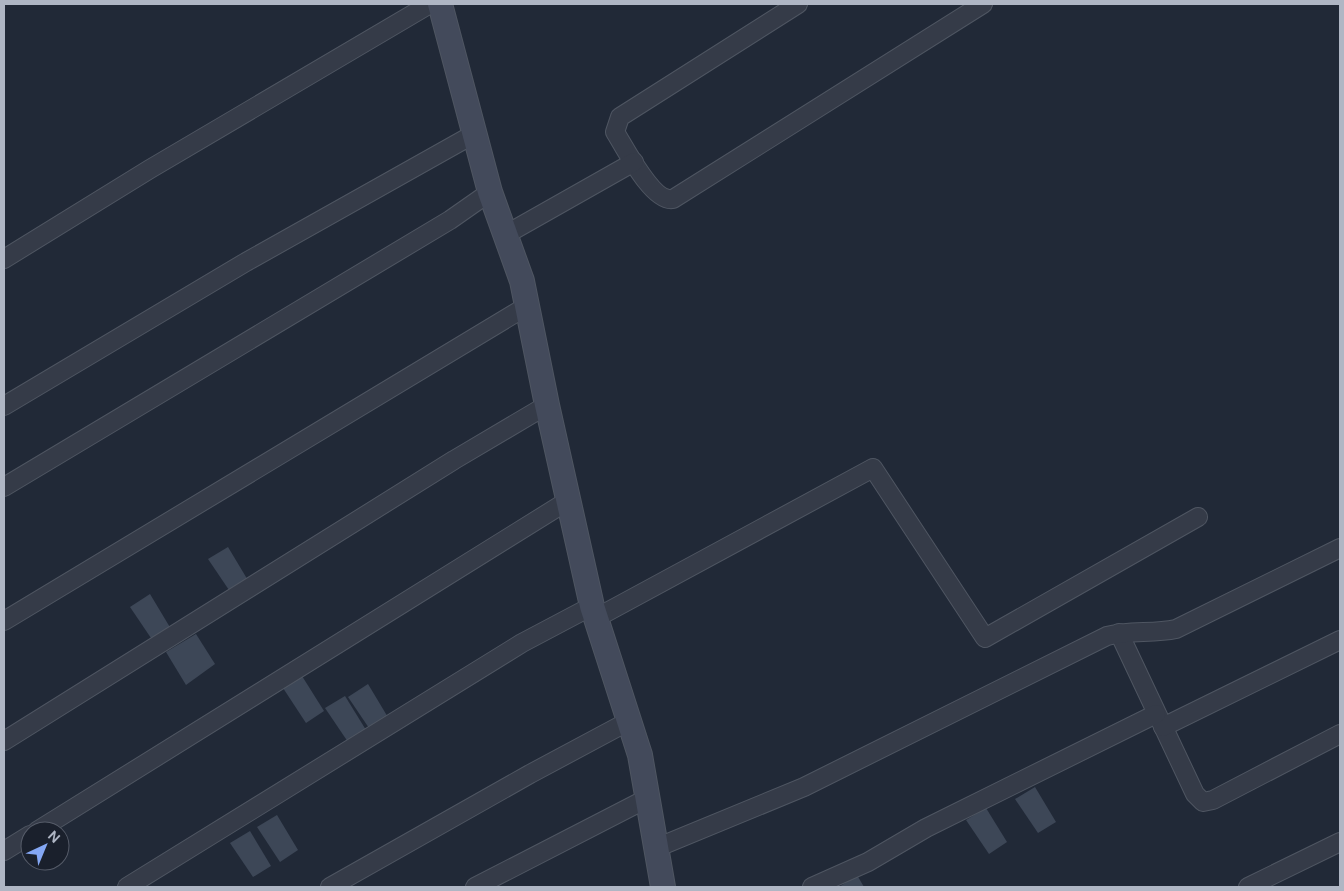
<svg xmlns="http://www.w3.org/2000/svg" width="1344" height="891" font-family="'DM Sans',sans-serif">
<style>
.building{fill:#3d4757}
.lines{fill:none;stroke-linecap:round;stroke-linejoin:round}
.street-casing{stroke:#4f5662;stroke-width:20}
.secondary-casing{stroke:#4f5662;stroke-width:26}
.street{stroke:#353b48;stroke-width:18}
.secondary{stroke:#434a5b;stroke-width:24}
</style>
<rect width="100%" height="100%" fill="#212937"/>
<g class="building">
<path d="M228,547L249,582L231,593L208,559Z"/>
<path d="M150,594L171,629L153,641L130,607Z"/>
<path d="M196,634L215,664L186,685L166,652Z"/>
<path d="M302,676L324,711L306,723L283,688Z"/>
<path d="M368,684L389,719L371,731L348,697Z"/>
<path d="M345,696L366,730L348,742L325,708Z"/>
<path d="M1035,787L1056,822L1038,833L1015,799Z"/>
<path d="M986,808L1007,842L989,854L966,820Z"/>
<path d="M277,815L298,850L280,862L257,827Z"/>
<path d="M250,831L271,866L253,877L230,843Z"/>
<path d="M857,875L864,887H839Z"/>
</g>
<g class="lines">
<g class="street-casing">
<g id="street">
<path d="M798,4L620,117L615,132C625,148 653,203 673,199L983,4"/>
<path d="M505,235L634,162"/>
<path d="M4,259L150,169L430,4"/>
<path d="M4,406L246,262L474,134"/>
<path d="M4,487L450,220L490,192"/>
<path d="M596,618L873,468L985,638L1198,517"/>
<path d="M4,621L527,306"/>
<path d="M1119,633L1195,794L1203,802L1213,800L1340,734"/>
<path d="M1163,727L1340,640"/>
<path d="M4,741L454,460L547,405"/>
<path d="M37,831L569,500"/>
<path d="M656,848L804,787L1107,636C1130,630 1153,634 1176,629L1340,548"/>
<path d="M4,851L30,835"/>
<path d="M127,887L522,643L592,606"/>
<path d="M330,887L530,774L629,721"/>
<path d="M475,887L648,798"/>
<path d="M812,887L868,862L926,828L1156,714"/>
<path d="M1248,887L1340,842"/>
</g>
</g>
<g class="secondary-casing">
<path id="secondary" d="M440,4L490,192L522,281L547,405L592,606L640,755L663,887"/>
</g>
<use href="#street" class="street"/>
<use href="#secondary" class="secondary"/>
</g>
<rect width="1344" height="891" fill="none" stroke="#afb6c4" stroke-width="10"/>
<g transform="translate(45 846) rotate(44)"><circle r="24" fill="#1a202c" stroke="#565c69"/>
<path d="M0-4L9 19L0 12L-9 19Z" fill="#84a7f4"/>
<text y="-8" font-size="14" font-weight="bold" text-anchor="middle" fill="#afb6c4">N</text>
</g>
</svg>
